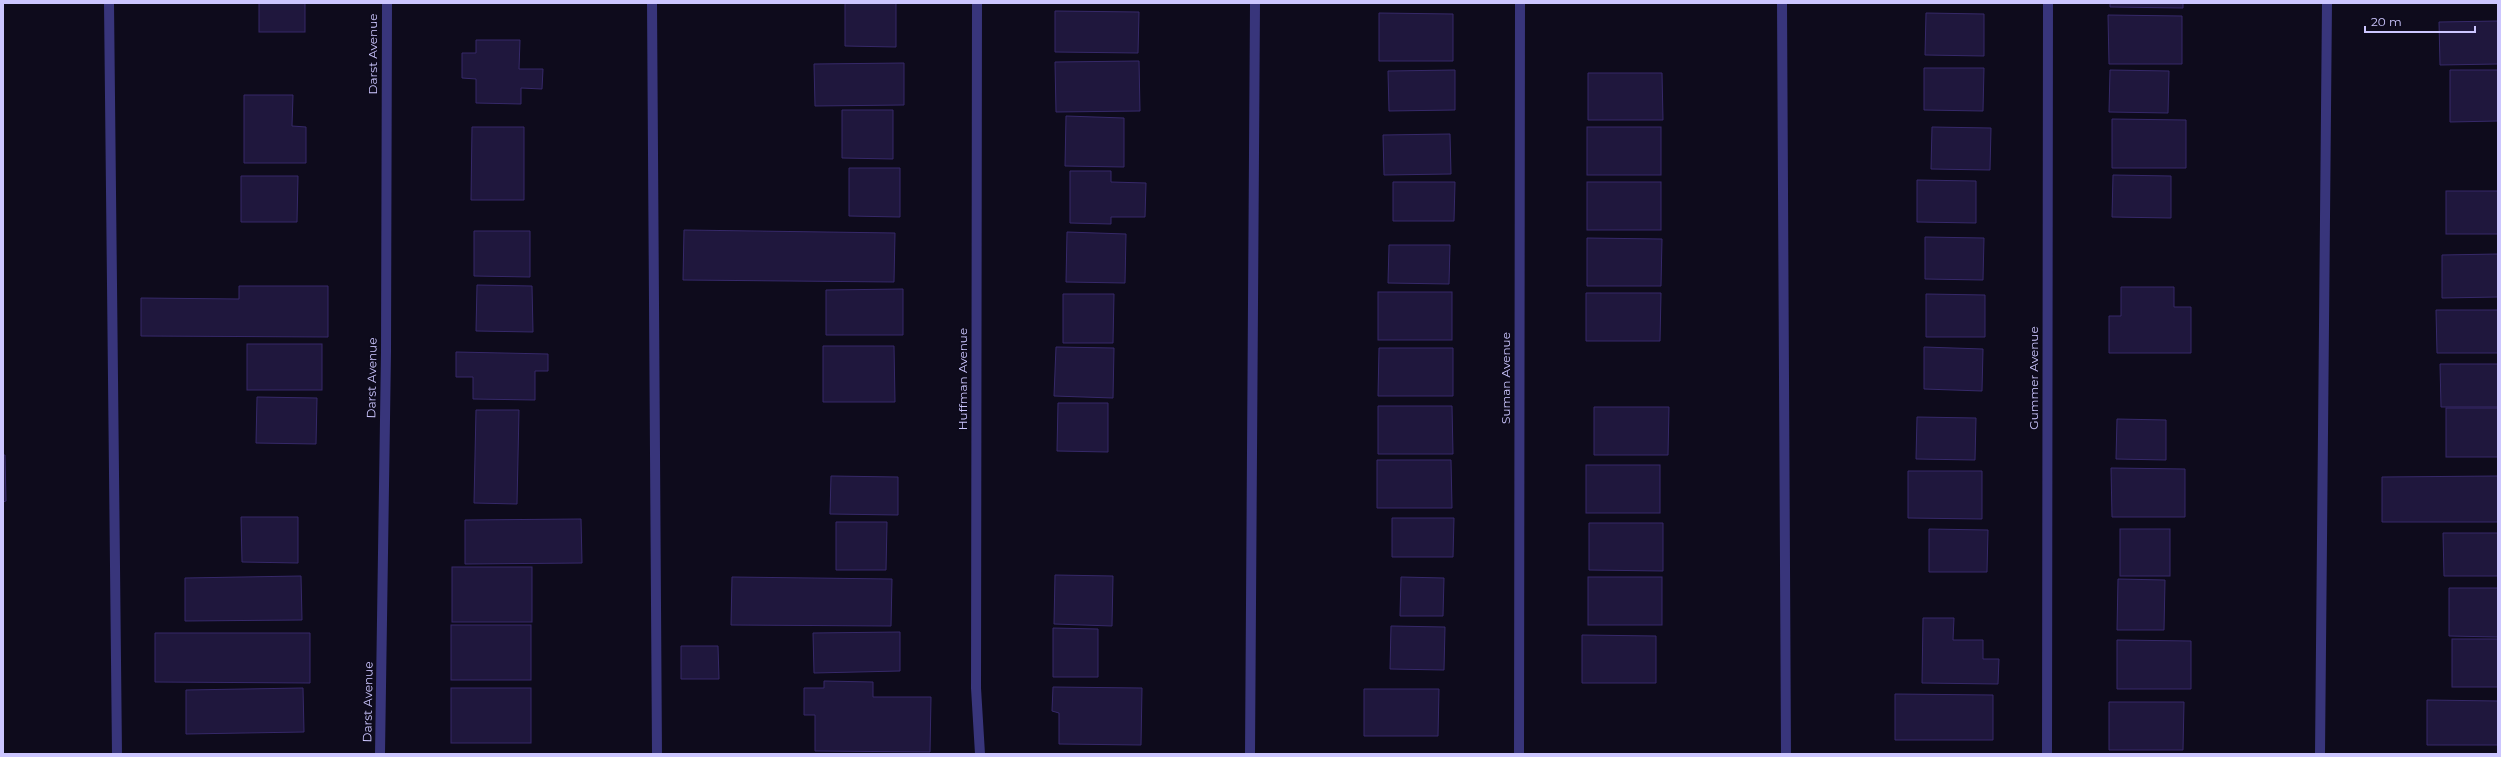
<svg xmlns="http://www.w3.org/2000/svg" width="2501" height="757" font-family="Montserrat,sans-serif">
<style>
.building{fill:#1f173d;stroke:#362969}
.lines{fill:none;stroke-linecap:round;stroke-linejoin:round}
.minor{stroke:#38357b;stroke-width:10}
.labels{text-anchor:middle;stroke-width:3;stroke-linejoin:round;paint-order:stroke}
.street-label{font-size:12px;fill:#ccc6ff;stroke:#0e0b1c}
</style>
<rect width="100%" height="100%" fill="#0e0b1c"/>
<g class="building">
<rect x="259" y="3" width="46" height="29"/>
<path d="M845,3H896V47L845,46Z"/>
<path d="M2110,3H2183V8L2110,7Z"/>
<path d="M1055,11L1139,12L1138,53L1055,52Z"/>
<path d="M1379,13L1453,14V61H1379Z"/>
<path d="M1926,13L1984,14V56L1925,55Z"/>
<path d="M2108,15L2182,16V64H2109Z"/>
<path d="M2498,21V64L2440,65L2439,22Z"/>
<path d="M476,40H520L519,69H543L542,89L521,88V104L476,103V79L462,78V53H476Z"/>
<path d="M1139,61L1140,111L1056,112L1055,62Z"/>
<path d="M904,63V105L815,106L814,64Z"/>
<path d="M1924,68H1984L1983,111L1924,110Z"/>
<path d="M1455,70V110L1389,111L1388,71Z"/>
<path d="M2110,70L2169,71L2168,113L2109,112Z"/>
<path d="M2450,70H2498V121L2450,122Z"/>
<path d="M1588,73H1662L1663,120H1588Z"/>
<path d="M244,95H293L292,126L306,127V163H244Z"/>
<path d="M842,110H893V159L842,158Z"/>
<path d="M1066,116L1124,118V167L1065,166Z"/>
<path d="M2112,119L2186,120V168H2112Z"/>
<path d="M472,127H524V200H471Z"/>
<rect x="1587" y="127" width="74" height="48"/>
<path d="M1932,127L1991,128L1990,170L1931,169Z"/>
<path d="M1450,134L1451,174L1384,175L1383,135Z"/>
<path d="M849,168H900V217L849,216Z"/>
<path d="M1070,171H1111V182L1146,183L1145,217H1111V224L1070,223Z"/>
<path d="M2113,175L2171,176V218L2112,217Z"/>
<path d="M241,176H298L297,222H241Z"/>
<path d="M1917,180L1976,181V223L1917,222Z"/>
<path d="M1393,182H1455L1454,221H1393Z"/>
<rect x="1587" y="182" width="74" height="48"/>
<rect x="2446" y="191" width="52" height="43"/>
<path d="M684,230L895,233L894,282L683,280Z"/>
<path d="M474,231H530V277L474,276Z"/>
<path d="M1067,232L1126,234L1125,283L1066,282Z"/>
<path d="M1925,237L1984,238L1983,280L1925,279Z"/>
<path d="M1587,238L1662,239L1661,286H1587Z"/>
<path d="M1389,245H1450L1449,284L1388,283Z"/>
<path d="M2498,254V297L2442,298V255Z"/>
<path d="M477,285L532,286L533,332L476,331Z"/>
<path d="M239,286H328V337L141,336V298L239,299Z"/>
<path d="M2121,287H2174V307H2191V353H2109V316H2121Z"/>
<path d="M903,289V335H826V290Z"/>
<rect x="1378" y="292" width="74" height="48"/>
<path d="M1586,293H1661L1660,341H1586Z"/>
<path d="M1063,294H1114L1113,343H1063Z"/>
<path d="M1926,294L1985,295V337H1926Z"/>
<path d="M2436,310H2498V353H2437Z"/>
<rect x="247" y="344" width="75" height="46"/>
<path d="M823,346H894L895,402H823Z"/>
<path d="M1056,347L1114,348L1113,398L1054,396Z"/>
<path d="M1924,347L1983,349L1982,391L1924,389Z"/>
<path d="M1379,348H1453V396H1378Z"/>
<path d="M456,352L548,354V371H535V400L473,399V377H456Z"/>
<path d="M2440,364H2498V407H2441Z"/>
<path d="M257,397L317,398L316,444L256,443Z"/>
<path d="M1058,403H1108V452L1057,451Z"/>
<path d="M1378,406H1452L1453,454H1378Z"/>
<path d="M1594,407H1669L1668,455H1594Z"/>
<rect x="2446" y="408" width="52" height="49"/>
<path d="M476,410H519L517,504L474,503Z"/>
<path d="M1917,417L1976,418L1975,460L1916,459Z"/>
<path d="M2117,419L2166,420V460L2116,459Z"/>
<path d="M3,455H5L6,501L3,502Z"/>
<path d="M1377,460H1451L1452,508H1377Z"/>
<rect x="1586" y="465" width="74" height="48"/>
<path d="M2111,468L2185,469V517H2112Z"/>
<path d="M1908,471H1982V519L1908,518Z"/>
<path d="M831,476L898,477V515L830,514Z"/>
<path d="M2498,476V522H2382V477Z"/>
<path d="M241,517H298V563L242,562Z"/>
<path d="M1392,518H1454L1453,557H1392Z"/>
<path d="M581,519L582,563L465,564V520Z"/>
<path d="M836,522H887L886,570H836Z"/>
<path d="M1589,523H1663V571L1589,570Z"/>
<path d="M1929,529L1988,530L1987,572H1929Z"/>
<rect x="2120" y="529" width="50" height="47"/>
<path d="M2443,533H2498V576H2444Z"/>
<rect x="452" y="567" width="80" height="55"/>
<path d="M1055,575L1113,576L1112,626L1054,624Z"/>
<path d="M301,576L302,620L185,621V578Z"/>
<path d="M732,577L892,579L891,626L731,625Z"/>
<path d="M1401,577L1444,578L1443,616H1400Z"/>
<rect x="1588" y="577" width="74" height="48"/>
<path d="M2118,579L2165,580L2164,630H2117Z"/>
<path d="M2449,588H2498V637L2449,636Z"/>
<path d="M1923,618H1954L1953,640H1983V659H1999L1998,684L1922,683Z"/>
<rect x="451" y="625" width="80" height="55"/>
<path d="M1391,626L1445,627L1444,670L1390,669Z"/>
<path d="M1053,628L1098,629V677H1053Z"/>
<path d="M900,632V671L814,673L813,633Z"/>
<path d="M155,633H310V683L155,682Z"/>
<path d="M1582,635L1656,636V683H1582Z"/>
<rect x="2452" y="639" width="46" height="48"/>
<path d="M2117,640L2191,641V689H2117Z"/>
<path d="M681,646H718L719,679H681Z"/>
<path d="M824,681L873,682V697H931L930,752L815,751V715H804V688H824Z"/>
<path d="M1053,687L1142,688L1141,745L1059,744V713L1052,711Z"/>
<path d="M303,688L304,732L186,734V690Z"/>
<rect x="451" y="688" width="80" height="55"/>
<path d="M1364,689H1439L1438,736H1364Z"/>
<path d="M1895,694L1993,695V740H1895Z"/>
<path d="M2427,700L2498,701V745H2427Z"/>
<path d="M2109,702H2184L2183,750H2109Z"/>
</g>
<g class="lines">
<g class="minor">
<path d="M109,3L117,754"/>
<path d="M652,3L657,754"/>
<path d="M977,3L976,688L980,754"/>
<path d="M1782,3L1786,754"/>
<path d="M380,754L386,352L387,3"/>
<path d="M1250,754L1255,3"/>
<path d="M1519,754L1520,3"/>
<path d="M2047,754L2048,3"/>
<path d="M2320,754L2327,3"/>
</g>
</g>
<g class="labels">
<g class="street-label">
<text transform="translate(373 54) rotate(-90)" y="4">Darst Avenue</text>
<text transform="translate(372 378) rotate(-89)" y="4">Darst Avenue</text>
<text transform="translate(1506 378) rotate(-90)" y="4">Suman Avenue</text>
<text transform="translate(2034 378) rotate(-90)" y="4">Gummer Avenue</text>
<text transform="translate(963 379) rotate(-90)" y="4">Huffman Avenue</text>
<text transform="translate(368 702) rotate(-89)" y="4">Darst Avenue</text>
</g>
</g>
<rect width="2501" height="757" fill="none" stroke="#ccc6ff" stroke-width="8"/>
<path d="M2365 26v6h110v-6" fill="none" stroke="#ccc6ff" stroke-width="2"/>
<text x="2371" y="26" font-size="12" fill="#ccc6ff" stroke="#0e0b1c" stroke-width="3" paint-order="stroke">20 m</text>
</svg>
